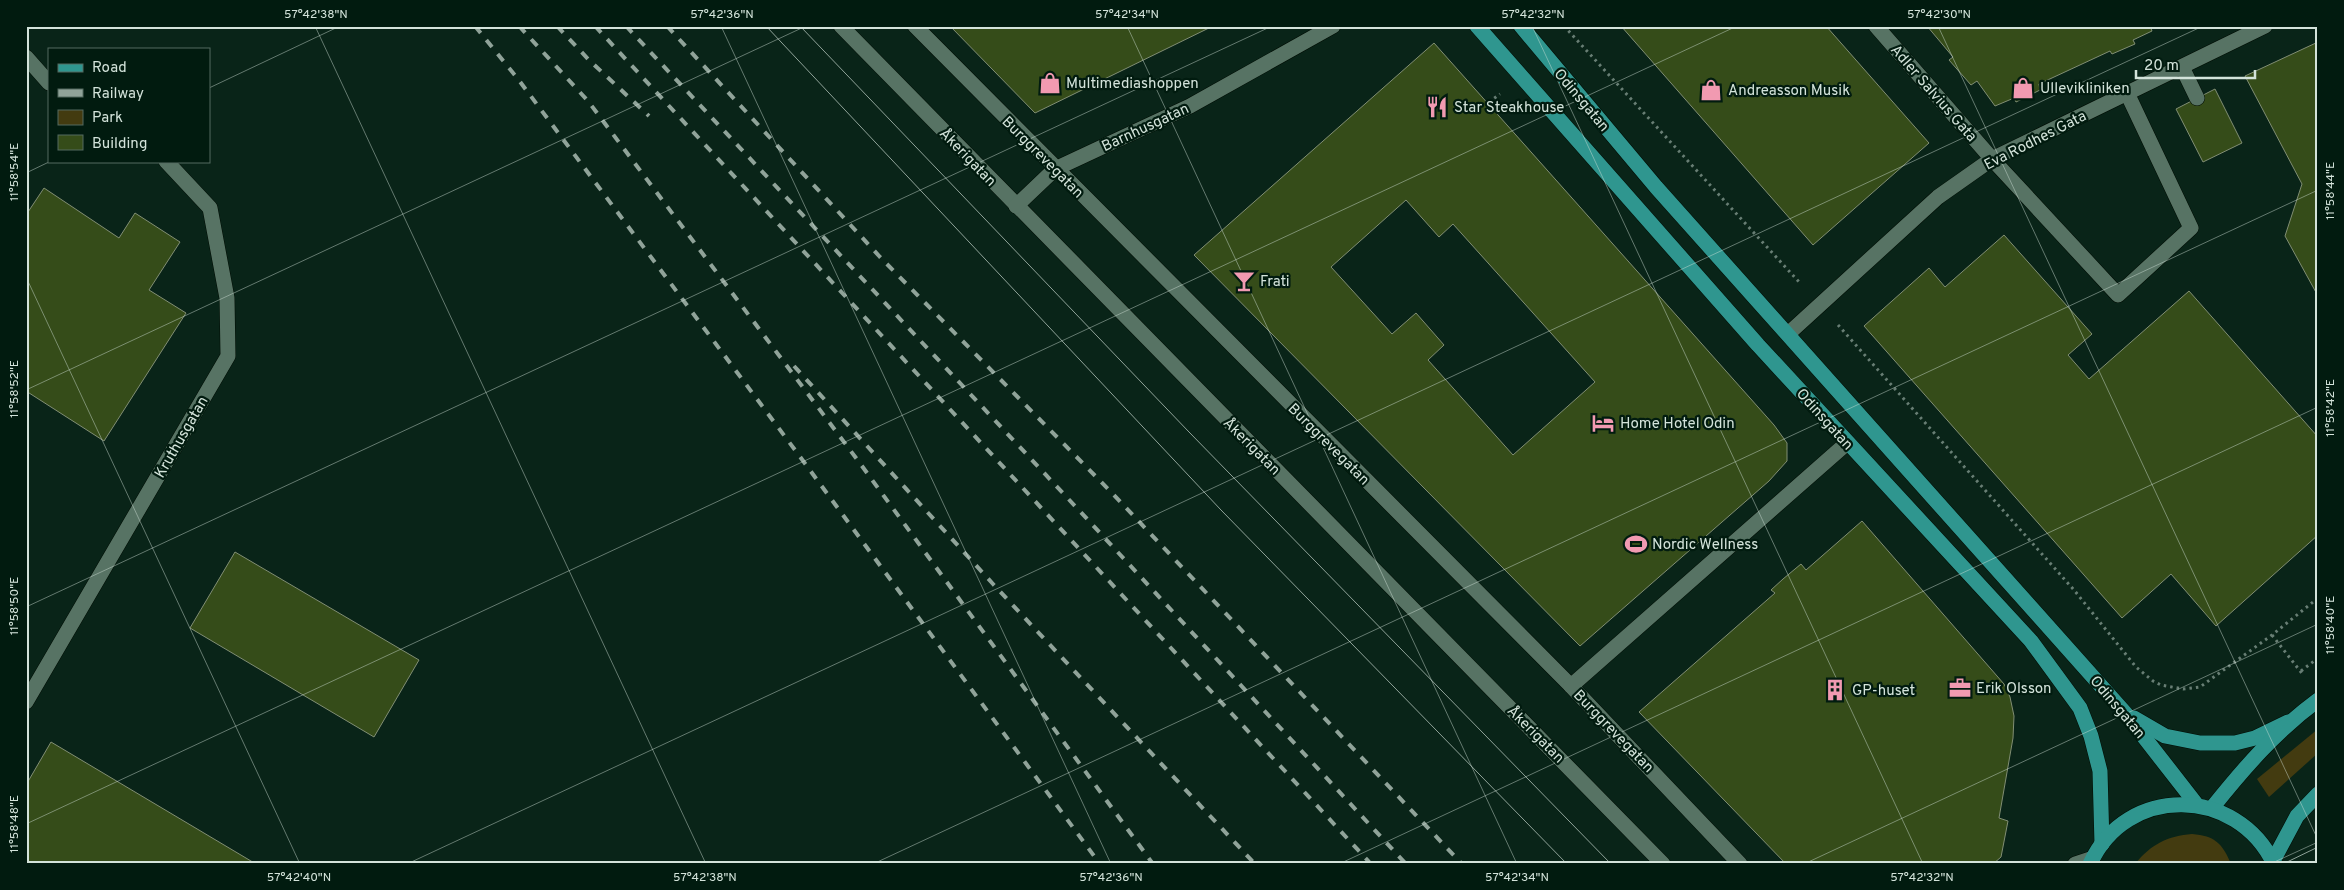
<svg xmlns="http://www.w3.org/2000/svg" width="2344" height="890" font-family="Overpass,sans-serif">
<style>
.green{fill:#433b10}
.building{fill:#354c19;stroke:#818e74;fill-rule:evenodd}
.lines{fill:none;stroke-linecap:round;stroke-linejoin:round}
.minor-casing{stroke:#000d04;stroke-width:16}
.major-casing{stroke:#000d04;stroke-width:16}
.path{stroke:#687e74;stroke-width:3;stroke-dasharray:2.5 4;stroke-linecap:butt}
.minor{stroke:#577364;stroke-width:15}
.major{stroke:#2f968f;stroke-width:15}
.tram{stroke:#90a399;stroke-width:1}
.rail{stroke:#90a399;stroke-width:4;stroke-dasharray:9 9;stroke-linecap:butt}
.ticks{fill:none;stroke:#d3e3da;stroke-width:1;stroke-opacity:0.45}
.labels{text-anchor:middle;stroke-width:4.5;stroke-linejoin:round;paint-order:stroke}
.poi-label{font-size:15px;fill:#d3e3da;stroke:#011b0f;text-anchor:start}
.street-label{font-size:15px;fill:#d3e3da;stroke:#011b0f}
.neatline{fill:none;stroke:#d3e3da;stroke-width:2}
.ticks-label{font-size:12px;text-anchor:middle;fill:#d3e3da}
</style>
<rect width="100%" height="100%" fill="#092418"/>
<g class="green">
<path d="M2318,729V753L2269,797L2257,779Z"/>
<path d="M2192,834C2215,836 2222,843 2231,864H2135C2151,844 2168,836 2192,834Z"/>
</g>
<g class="building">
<path d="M950,26H1213L1035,113Z"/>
<path d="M1621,26H1826L1929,143L1813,245Z"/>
<path d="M1927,26H2150L2152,31L2133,40L2135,44L2112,54L2110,51L2039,84L2040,90L2016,102L2014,98L1995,106L1977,81L1971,85L1949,60L1953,57Z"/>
<path d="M2318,42V296L2285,236L2302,184L2245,76Z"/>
<path d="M1434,43L1774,425L1787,443V461L1769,481L1580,646L1194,255ZM1406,200L1439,237L1453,224L1595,382L1513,455L1428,360L1444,345L1416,313L1392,334L1331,267Z"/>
<path d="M2215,89L2242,143L2203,162L2176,109Z"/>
<path d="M44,188L119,238L135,213L180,242L149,290L186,313L104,441L26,391V215Z"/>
<path d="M2004,235L2092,334L2068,355L2089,379L2189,291L2318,437V535L2216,626L2171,574L2122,618L1864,326L1929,268L1945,287Z"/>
<path d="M1862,521L2004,684L2010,697L2014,716L2013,738L1999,818L2008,821L2001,857L1993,864H1786L1639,712L1775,593L1771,590L1783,579L1801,564L1806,570Z"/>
<path d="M235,552L419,660L374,737L190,628Z"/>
<path d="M51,742L256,864H26V785Z"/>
</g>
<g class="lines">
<g class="minor-casing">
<g id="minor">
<path d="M841,26L1663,864"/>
<path d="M915,26L1571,686L1740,864"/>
<path d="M1876,26L1992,159L2118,295L2191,228L2127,93"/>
<path d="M26,57L49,83"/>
<path d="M2182,67L2197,98"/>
<path d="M1016,206L1055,169L1190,106L1333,26"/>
<path d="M1788,334L1938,197L1992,159L2265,26"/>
<path d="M1571,686L1847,443"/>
<path d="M26,702L228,356L227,298L210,208L166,161"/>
<path d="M2075,864L2093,858"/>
</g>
</g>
<g class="major-casing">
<g id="major">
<path d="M1477,26L1758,345L2031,641L2080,708L2091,736L2100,771L2102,844"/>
<path d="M1521,26L1656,187L2126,714L2197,805"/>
<path d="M2134,718L2165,736L2200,743H2235L2255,738L2288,722"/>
<path d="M2212,808C2244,768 2276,731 2318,700"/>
<path d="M2273,861L2297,816L2318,794"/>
<path d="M2090,864C2126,784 2237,786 2274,864"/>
</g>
</g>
<g class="path">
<path d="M1564,26L1800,283"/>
<path d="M1489,102L1500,94"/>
<path d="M1838,325L2074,590L2136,667L2153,681L2161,685L2183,689L2200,687L2272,635L2318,598"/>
<path d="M2272,635L2304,676"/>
<path d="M2301,671L2318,658"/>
</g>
<use href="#minor" class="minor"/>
<use href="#major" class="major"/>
<g class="tram">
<path d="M766,26L1221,510L1567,864"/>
<path d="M800,26L1189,432L1611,864"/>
<path d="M2283,864L2318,847"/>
</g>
<g class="rail">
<path d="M475,26L518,79L798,454L1100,864"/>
<path d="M519,26L588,101L859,462L1153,864"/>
<path d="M557,26L589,60L649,116"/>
<path d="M595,26L1371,864"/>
<path d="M626,26L1089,521L1406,864"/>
<path d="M667,26L880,257L1113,494L1462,864"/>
<path d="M794,366L993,584L1255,864"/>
</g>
</g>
<path class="ticks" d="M315,26L706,864M721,26L1111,864M1127,26L1517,864M1532,26L1923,864M1938,26L2318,840M209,88L340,26M26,173L51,161M26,277L300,864M26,390L806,26M26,607L1272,26M26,824L1737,26M407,864L2203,26M873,864L2318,190M1339,864L2318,407M1804,864L2318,624M2270,864L2318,842"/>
<defs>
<g id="shop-bare" transform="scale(1.725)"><path d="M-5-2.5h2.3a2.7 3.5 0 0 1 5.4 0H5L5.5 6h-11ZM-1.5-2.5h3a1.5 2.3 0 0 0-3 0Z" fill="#f19ab1" stroke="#011b0f" stroke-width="2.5" paint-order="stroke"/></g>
<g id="restaurant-bare" transform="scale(1.725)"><path d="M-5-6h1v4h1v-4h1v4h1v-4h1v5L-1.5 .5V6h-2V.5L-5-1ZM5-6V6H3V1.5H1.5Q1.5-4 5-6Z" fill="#f19ab1" stroke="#011b0f" stroke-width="2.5" paint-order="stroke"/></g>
<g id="bar-bare" transform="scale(1.725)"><path d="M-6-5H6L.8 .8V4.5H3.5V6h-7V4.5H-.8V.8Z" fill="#f19ab1" stroke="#011b0f" stroke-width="2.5" paint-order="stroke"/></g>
<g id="hotel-bare" transform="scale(1.725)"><path d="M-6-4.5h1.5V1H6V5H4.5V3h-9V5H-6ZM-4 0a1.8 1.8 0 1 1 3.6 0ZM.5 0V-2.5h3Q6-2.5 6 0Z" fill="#f19ab1" stroke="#011b0f" stroke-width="2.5" paint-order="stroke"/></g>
<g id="stadium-bare" transform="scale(1.725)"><path d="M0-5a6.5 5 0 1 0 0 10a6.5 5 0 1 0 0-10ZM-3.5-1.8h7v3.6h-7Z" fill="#f19ab1" stroke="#011b0f" stroke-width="2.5" paint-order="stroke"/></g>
<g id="office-bare" transform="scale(1.725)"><path d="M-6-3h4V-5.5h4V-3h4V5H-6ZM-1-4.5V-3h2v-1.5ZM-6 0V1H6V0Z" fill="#f19ab1" stroke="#011b0f" stroke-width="2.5" paint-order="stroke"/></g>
<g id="building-bare" transform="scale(1.725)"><path d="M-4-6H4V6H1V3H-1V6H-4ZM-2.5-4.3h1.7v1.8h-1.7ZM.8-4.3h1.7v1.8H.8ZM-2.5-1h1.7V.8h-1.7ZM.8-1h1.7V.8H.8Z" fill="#f19ab1" stroke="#011b0f" stroke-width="2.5" paint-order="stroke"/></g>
</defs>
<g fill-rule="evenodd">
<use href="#shop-bare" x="1050" y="83"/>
<use href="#shop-bare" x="2023" y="88"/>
<use href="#shop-bare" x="1711" y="90"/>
<use href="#restaurant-bare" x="1437" y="107"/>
<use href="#bar-bare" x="1244" y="281"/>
<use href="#hotel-bare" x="1603" y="423"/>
<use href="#stadium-bare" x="1636" y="544"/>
<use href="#office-bare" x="1960" y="688"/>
<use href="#building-bare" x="1835" y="690"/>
</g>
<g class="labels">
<g class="poi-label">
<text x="1066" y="88">Multimediashoppen</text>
<text x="2040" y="93">Ullevikliniken</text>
<text x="1728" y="95">Andreasson Musik</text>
<text x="1454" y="112">Star Steakhouse</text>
<text x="1260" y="286">Frati</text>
<text x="1620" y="428">Home Hotel Odin</text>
<text x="1652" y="549">Nordic Wellness</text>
<text x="1976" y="693">Erik Olsson</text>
<text x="1852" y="695">GP-huset</text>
</g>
<g class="street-label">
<text transform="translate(1934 93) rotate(49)" y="5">Adler Salvius Gata</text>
<text transform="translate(1582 100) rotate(50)" y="5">Odinsgatan</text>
<text transform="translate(1145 127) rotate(-25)" y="5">Barnhusgatan</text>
<text transform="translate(2035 140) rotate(-27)" y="5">Eva Rodhes Gata</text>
<text transform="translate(968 157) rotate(46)" y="5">Åkerigatan</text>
<text transform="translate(1043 157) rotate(45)" y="5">Burggrevegatan</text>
<text transform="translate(1825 419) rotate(48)" y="5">Odinsgatan</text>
<text transform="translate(181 437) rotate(-60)" y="5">Kruthusgatan</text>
<text transform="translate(1329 444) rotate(45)" y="5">Burggrevegatan</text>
<text transform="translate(1252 446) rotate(45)" y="5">Åkerigatan</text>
<text transform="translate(2118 707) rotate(50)" y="5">Odinsgatan</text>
<text transform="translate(1614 731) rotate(46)" y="5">Burggrevegatan</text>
<text transform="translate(1536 734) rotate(45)" y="5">Åkerigatan</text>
</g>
</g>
<rect width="2344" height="890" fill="none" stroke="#011b0f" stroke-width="55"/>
<rect x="48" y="48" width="162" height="115" fill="#011b0f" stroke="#556b60"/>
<rect x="58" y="64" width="25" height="8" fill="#2f968f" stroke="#556b60"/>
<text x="92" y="72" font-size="15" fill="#d3e3da">Road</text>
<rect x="58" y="89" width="25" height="8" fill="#90a399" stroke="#556b60"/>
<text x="92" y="98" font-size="15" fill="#d3e3da">Railway</text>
<rect x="58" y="110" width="25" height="15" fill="#433b10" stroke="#556b60"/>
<text x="92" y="122" font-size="15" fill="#d3e3da">Park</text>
<rect x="58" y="135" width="25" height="15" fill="#354c19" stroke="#556b60"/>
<text x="92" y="148" font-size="15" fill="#d3e3da">Building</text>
<path d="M2136 70v8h119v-8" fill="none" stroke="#d3e3da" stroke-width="2.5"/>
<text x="2144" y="70" font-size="15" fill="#d3e3da" stroke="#011b0f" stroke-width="4" paint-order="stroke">20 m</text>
<rect x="28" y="28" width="2288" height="834" class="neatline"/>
<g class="ticks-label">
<text x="316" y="18">57°42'38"N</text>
<text x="722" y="18">57°42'36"N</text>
<text x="1127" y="18">57°42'34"N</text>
<text x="1533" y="18">57°42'32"N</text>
<text x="1939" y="18">57°42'30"N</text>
<text transform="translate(14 172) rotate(-90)" y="4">11°58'54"E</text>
<text transform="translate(2330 191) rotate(-90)" y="4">11°58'44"E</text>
<text transform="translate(14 389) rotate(-90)" y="4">11°58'52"E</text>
<text transform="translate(2330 408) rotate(-90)" y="4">11°58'42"E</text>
<text transform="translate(14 606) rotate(-90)" y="4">11°58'50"E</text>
<text transform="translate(2330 625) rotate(-90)" y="4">11°58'40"E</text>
<text transform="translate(14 824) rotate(-90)" y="4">11°58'48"E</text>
<text x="299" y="881">57°42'40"N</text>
<text x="705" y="881">57°42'38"N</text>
<text x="1111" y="881">57°42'36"N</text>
<text x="1517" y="881">57°42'34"N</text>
<text x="1922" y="881">57°42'32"N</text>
</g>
</svg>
